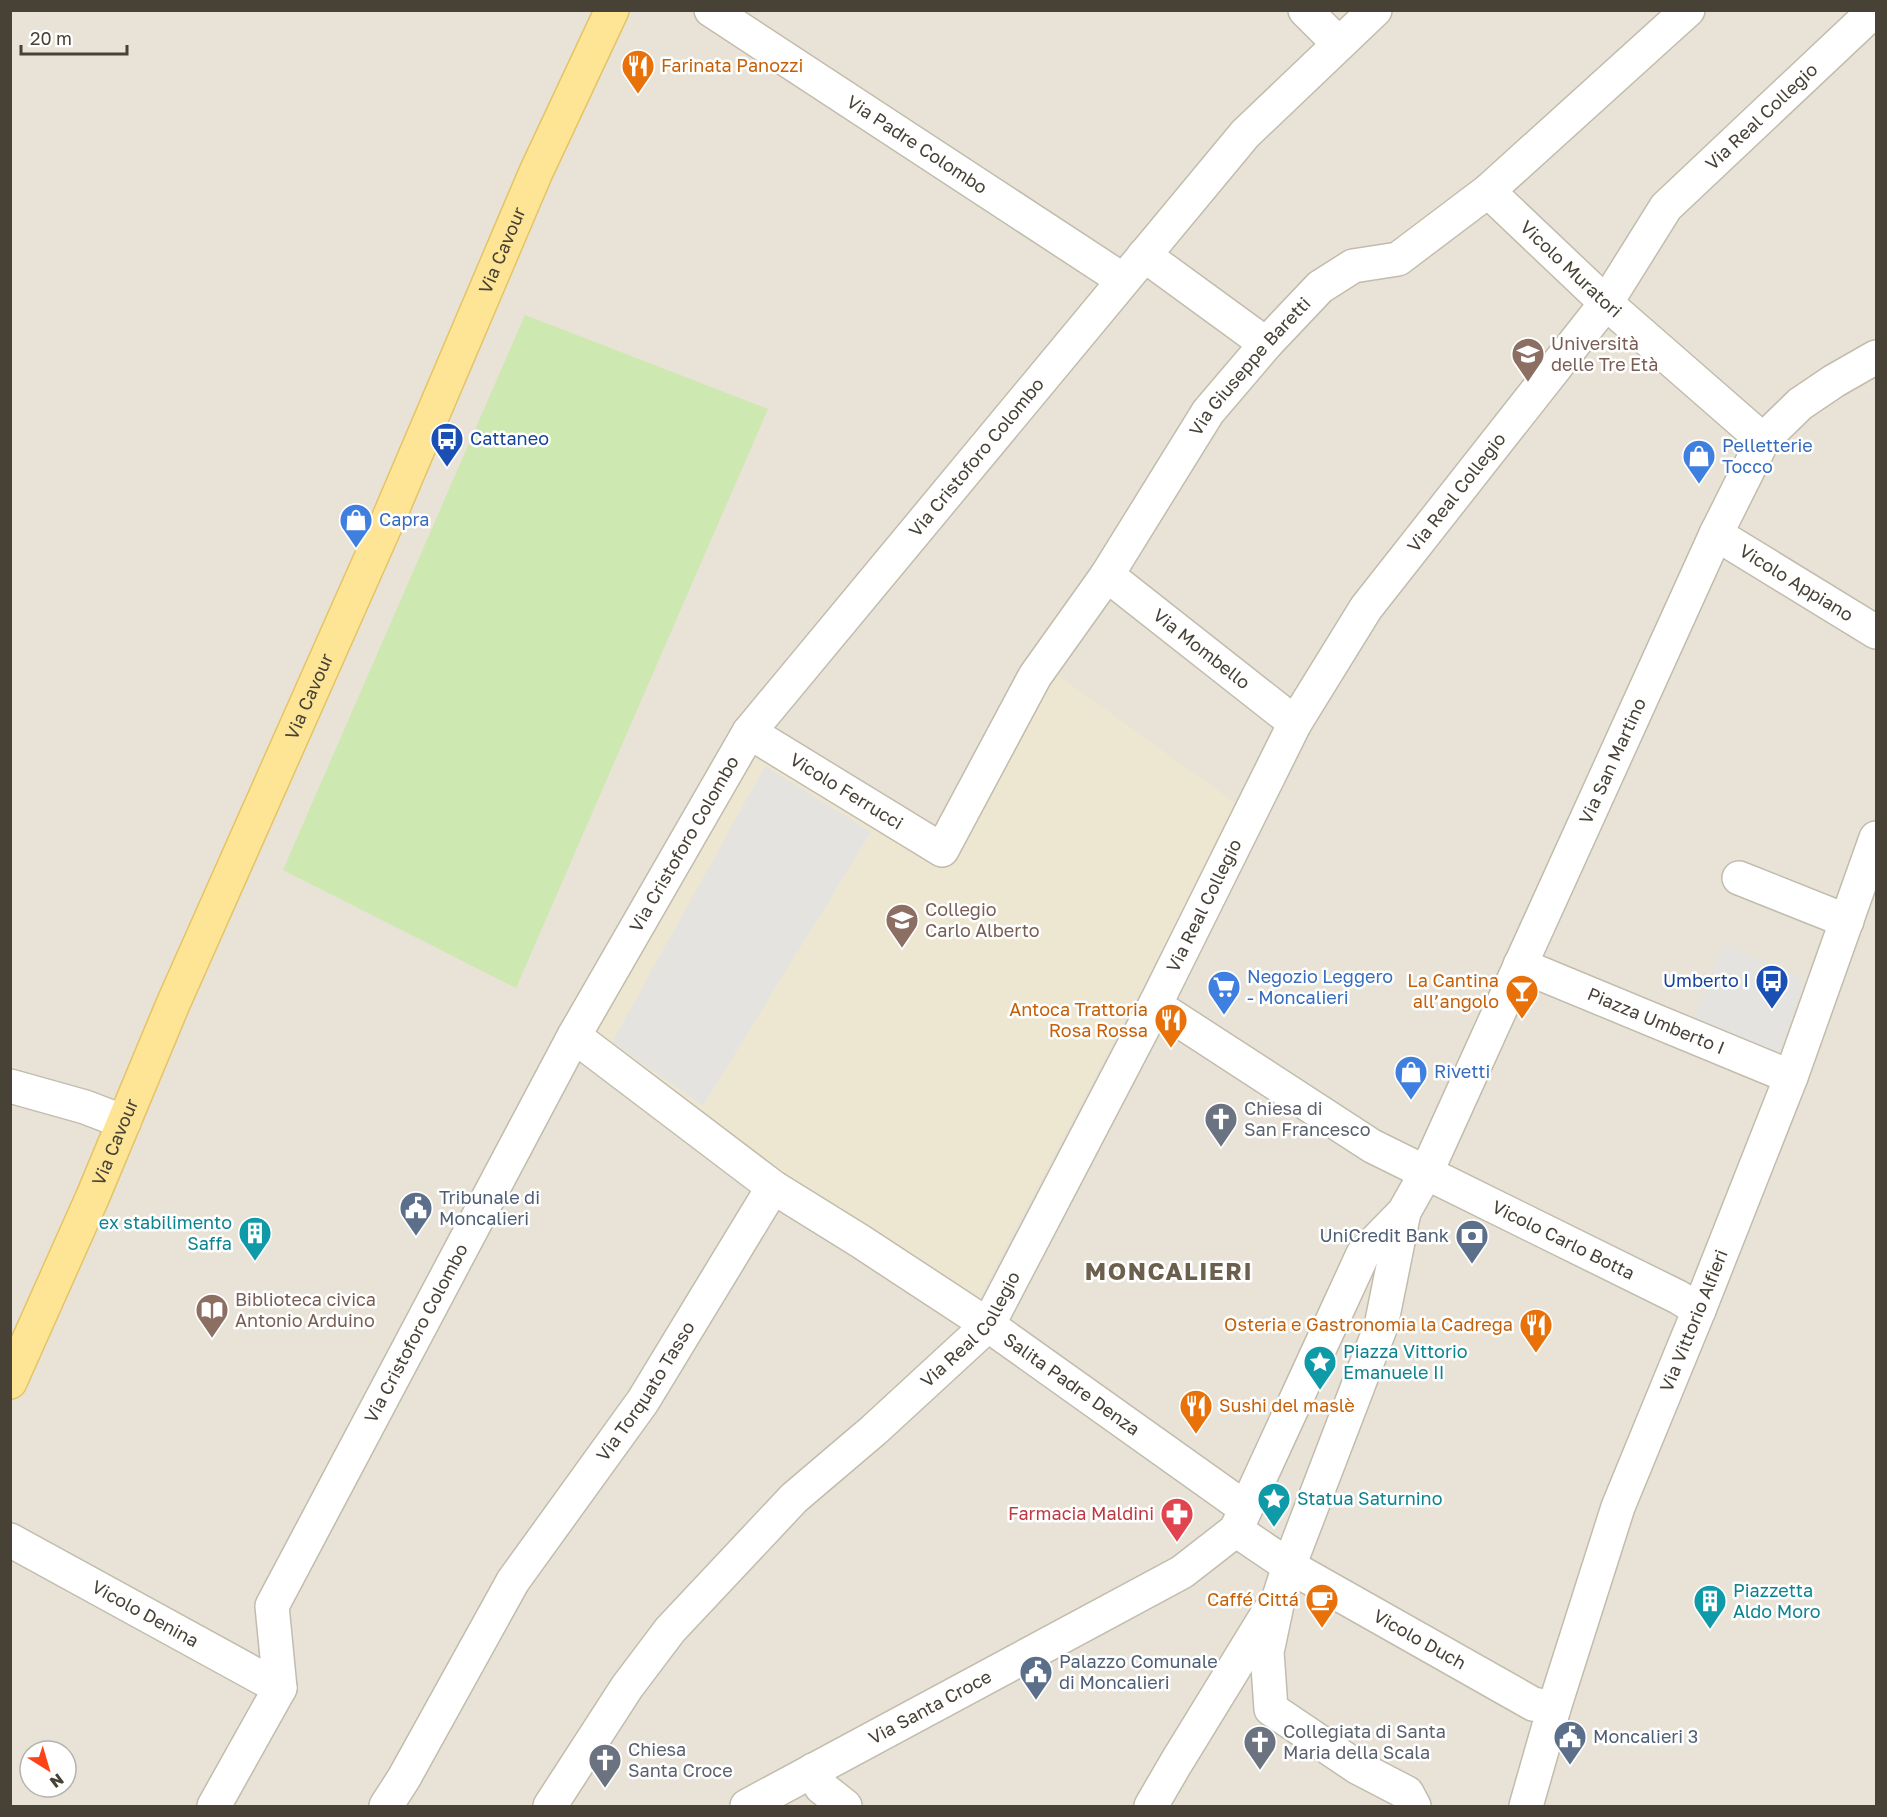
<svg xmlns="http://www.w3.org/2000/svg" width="1887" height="1817" font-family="'Golos Text',sans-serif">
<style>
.residential{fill:#e8e3d6;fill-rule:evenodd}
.education{fill:#ede6d1}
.green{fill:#cde8b0}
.parking{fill:#e5e3df}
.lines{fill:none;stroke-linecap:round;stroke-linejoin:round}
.street-casing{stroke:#c2bcad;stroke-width:36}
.primary-casing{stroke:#e4c465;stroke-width:36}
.street{stroke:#fff;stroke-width:33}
.primary{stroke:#fee596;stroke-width:33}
.labels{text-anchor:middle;stroke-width:5;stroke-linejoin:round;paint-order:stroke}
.food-label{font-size:18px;fill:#c56008;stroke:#fff;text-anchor:end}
.street-label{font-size:18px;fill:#474136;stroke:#fff}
.education-label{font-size:18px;fill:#785e54;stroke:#fff;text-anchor:start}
.transit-label{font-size:18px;fill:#164399;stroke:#fff;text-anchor:start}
.shop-label{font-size:18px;fill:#366cbe;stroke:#fff;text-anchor:start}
.worship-label{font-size:18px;fill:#5b616d;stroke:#fff;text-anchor:start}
.service-label{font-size:18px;fill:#4e5e75;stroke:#fff;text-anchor:start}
.culture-label{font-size:18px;fill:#0d838f;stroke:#fff;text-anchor:start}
.health-label{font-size:18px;fill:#be3a42;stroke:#fff;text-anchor:end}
.district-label{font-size:24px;font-weight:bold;letter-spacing:1.5px;fill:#6a604d;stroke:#fff}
</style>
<rect width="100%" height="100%" fill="#f4f1e8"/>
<path class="residential" d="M11,11H1876V1806H11ZM30,1751H66V1787H30Z"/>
<path class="education" d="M1052,671L1238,805L976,1304L768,1179L592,1042L754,745L942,856Z"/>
<path class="green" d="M525,315L768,409L516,988L283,870Z"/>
<g class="parking">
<path d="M765,766L871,832L703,1106L612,1042Z"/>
<path d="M1723,944L1805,979L1776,1061L1692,1024Z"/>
</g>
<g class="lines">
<g class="street-casing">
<g id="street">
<path id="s1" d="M711,10L1123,280"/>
<path d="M1305,10L1339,44"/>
<path id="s2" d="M1488,191L1606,303L1763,440"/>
<path d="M1144,255L1266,344"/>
<path id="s3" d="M1716,534L1876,632"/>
<path id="s4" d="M1107,575L1295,723"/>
<path id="s5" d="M749,732L942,850L1035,676L1107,575L1208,412L1266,344L1320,287L1353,266L1398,259L1488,191L1688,10"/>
<path d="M1739,878L1847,921"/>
<path id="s6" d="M1520,965L1791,1077"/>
<path id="s7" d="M1155,1005L1372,1146L1678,1297L1699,1310"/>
<path d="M10,1086L85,1107L124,1122"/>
<path id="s8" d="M773,1187L860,1241L988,1325L1245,1508"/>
<path d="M1404,1212L1381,1326L1289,1566L1278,1600L1267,1652L1271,1709L1357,1767L1407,1793L1414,1806"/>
<path id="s9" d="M1236,1530L1289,1566L1533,1704L1554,1708"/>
<path id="s10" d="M10,1540L280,1688"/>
<path d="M813,1770L821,1787L845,1806"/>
<path id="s11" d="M214,1806L280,1688L272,1606L574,1036L749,732L1245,134L1375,10"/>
<path id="s12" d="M386,1806L404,1778L513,1581L643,1401L773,1187L574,1036"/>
<path id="s13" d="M550,1806L627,1687L670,1630L794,1498L874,1430L988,1325L1155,1005L1295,723L1366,608L1606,303L1666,207L1875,10"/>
<path id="s14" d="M747,1806L1182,1572L1236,1530L1363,1254L1404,1212L1426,1173L1716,534L1763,440L1800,404L1834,381L1876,357"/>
<path d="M1151,1806L1176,1763L1268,1613"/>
<path id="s15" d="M1526,1806L1554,1708L1618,1507L1699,1310L1791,1077L1876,838"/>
</g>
</g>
<g class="primary-casing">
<g id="primary">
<path id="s16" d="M10,1382L93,1196L173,1004L387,522L536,172L612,10"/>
</g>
</g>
<use href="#street" class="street"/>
<use href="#primary" class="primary"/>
</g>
<defs>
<g id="restaurant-pin" transform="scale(1.725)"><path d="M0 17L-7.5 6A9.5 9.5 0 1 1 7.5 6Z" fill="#e8710a" stroke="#fff"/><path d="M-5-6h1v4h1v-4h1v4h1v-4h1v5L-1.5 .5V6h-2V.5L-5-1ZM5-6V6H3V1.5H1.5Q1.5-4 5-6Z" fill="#fff"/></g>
<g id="university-pin" transform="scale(1.725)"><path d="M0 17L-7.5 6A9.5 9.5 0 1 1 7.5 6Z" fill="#8d6e63" stroke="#fff"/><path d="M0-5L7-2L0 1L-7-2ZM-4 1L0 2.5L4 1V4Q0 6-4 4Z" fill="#fff"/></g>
<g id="bus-pin" transform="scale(1.725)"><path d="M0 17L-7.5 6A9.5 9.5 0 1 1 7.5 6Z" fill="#1a4fb4" stroke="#fff"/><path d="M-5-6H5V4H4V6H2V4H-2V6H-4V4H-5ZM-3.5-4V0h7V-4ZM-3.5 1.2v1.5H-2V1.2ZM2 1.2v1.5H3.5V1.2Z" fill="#fff"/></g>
<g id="shop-pin" transform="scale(1.725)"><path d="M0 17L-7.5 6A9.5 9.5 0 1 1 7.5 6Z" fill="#3f7fe0" stroke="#fff"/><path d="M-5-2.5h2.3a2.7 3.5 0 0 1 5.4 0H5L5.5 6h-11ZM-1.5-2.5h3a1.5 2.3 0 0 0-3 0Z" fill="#fff"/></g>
<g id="supermarket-pin" transform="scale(1.725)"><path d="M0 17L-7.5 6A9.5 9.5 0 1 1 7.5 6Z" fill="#3f7fe0" stroke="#fff"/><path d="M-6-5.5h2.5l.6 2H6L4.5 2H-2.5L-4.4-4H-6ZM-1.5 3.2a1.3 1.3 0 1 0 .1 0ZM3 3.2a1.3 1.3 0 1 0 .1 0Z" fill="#fff"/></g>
<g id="bar-pin" transform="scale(1.725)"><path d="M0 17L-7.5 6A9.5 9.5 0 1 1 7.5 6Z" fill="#e8710a" stroke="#fff"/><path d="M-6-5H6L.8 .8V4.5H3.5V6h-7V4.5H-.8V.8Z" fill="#fff"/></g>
<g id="church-pin" transform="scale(1.725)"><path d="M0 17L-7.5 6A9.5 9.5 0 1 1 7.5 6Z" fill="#6b7280" stroke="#fff"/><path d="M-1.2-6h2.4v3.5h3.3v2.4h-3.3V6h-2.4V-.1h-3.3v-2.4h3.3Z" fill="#fff"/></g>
<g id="civic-pin" transform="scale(1.725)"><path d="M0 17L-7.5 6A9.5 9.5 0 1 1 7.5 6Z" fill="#5c6f8a" stroke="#fff"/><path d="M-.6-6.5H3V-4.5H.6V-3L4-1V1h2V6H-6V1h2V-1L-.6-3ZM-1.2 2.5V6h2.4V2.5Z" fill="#fff"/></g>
<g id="building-pin" transform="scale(1.725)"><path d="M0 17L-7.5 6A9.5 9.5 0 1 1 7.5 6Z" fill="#0f9aa8" stroke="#fff"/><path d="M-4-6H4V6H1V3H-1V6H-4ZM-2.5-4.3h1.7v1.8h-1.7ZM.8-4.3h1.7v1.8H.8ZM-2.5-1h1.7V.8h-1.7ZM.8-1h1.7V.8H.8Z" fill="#fff"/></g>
<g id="bank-pin" transform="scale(1.725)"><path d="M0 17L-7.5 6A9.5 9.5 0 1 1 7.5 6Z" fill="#5c6f8a" stroke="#fff"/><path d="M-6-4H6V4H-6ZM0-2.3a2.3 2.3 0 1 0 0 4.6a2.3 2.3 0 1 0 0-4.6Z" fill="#fff"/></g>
<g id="library-pin" transform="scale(1.725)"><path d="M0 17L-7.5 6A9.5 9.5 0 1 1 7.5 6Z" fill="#8d6e63" stroke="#fff"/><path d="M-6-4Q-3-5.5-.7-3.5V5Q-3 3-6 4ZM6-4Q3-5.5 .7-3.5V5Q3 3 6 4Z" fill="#fff"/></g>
<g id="sight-pin" transform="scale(1.725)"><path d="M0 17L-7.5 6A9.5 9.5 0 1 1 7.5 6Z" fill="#0f9aa8" stroke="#fff"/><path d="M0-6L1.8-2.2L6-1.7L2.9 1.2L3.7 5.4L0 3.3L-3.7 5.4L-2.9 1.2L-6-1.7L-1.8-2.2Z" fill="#fff"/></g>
<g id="pharmacy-pin" transform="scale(1.725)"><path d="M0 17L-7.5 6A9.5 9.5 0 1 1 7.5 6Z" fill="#e0444e" stroke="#fff"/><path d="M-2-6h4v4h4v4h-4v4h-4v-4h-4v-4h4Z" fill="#fff"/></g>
<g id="cafe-pin" transform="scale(1.725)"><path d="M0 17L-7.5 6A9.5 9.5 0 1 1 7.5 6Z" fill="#e8710a" stroke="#fff"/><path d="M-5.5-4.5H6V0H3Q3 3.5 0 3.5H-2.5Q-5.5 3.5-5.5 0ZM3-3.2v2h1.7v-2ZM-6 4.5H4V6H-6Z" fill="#fff"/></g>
</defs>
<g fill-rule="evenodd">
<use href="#restaurant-pin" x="638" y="66"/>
<use href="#university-pin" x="1528" y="354"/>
<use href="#bus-pin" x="447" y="439"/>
<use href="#shop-pin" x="1699" y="456"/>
<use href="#shop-pin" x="356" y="520"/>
<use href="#university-pin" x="902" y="920"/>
<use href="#bus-pin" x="1772" y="981"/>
<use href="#supermarket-pin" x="1224" y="987"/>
<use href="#bar-pin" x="1522" y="991"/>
<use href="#restaurant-pin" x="1171" y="1020"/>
<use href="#shop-pin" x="1411" y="1072"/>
<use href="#church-pin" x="1221" y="1119"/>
<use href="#civic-pin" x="416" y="1208"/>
<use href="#building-pin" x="255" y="1233"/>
<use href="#bank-pin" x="1472" y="1236"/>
<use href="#library-pin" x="212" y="1310"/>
<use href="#restaurant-pin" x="1536" y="1325"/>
<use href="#sight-pin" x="1320" y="1362"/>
<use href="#restaurant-pin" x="1196" y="1406"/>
<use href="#sight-pin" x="1274" y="1499"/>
<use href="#pharmacy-pin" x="1177" y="1514"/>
<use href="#cafe-pin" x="1322" y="1600"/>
<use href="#building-pin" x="1710" y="1601"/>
<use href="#civic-pin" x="1036" y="1672"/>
<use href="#civic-pin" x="1570" y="1737"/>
<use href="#church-pin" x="1260" y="1742"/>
<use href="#church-pin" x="605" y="1760"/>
</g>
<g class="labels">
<g class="food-label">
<text x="661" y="72" text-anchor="start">Farinata Panozzi</text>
<text x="1499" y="987">La Cantina<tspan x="1499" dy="21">all’angolo</tspan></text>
<text x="1148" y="1016">Antoca Trattoria<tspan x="1148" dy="21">Rosa Rossa</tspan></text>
<text x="1513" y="1331">Osteria e Gastronomia la Cadrega</text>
<text x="1219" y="1412" text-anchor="start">Sushi del maslè</text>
<text x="1299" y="1606">Caffé Cittá</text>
</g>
<g class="street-label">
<text dy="6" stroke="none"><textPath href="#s13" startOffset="2098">Via Real Collegio</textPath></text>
<text dy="6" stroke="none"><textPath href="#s1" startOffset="246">Via Padre Colombo</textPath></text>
<text dy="6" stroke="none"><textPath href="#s16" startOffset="1234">Via Cavour</textPath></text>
<text dy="6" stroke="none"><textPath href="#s2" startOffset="114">Vicolo Muratori</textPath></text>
<text dy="6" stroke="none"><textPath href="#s5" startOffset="801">Via Giuseppe Baretti</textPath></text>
<text dy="6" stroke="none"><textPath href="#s11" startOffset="1570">Via Cristoforo Colombo</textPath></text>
<text dy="6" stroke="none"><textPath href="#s13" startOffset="1612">Via Real Collegio</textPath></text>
<text dy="6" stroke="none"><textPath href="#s3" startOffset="94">Vicolo Appiano</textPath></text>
<text dy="6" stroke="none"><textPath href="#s4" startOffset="120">Via Mombello</textPath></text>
<text dy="6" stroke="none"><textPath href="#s16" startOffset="748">Via Cavour</textPath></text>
<text dy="6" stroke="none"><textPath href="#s14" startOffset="1422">Via San Martino</textPath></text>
<text dy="6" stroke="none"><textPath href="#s5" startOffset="114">Vicolo Ferrucci</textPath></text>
<text dy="6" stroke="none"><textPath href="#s11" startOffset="1084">Via Cristoforo Colombo</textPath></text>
<text dy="6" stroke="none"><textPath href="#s13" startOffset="1126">Via Real Collegio</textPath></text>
<text dy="6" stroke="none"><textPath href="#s6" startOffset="147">Piazza Umberto I</textPath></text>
<text dy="6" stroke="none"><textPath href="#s16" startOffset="262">Via Cavour</textPath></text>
<text dy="6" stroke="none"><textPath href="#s7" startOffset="472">Vicolo Carlo Botta</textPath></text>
<text dy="6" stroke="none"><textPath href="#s15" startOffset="514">Via Vittorio Alfieri</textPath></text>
<text dy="6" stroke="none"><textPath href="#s13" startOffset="640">Via Real Collegio</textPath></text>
<text dy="6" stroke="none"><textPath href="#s11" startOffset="526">Via Cristoforo Colombo</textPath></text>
<text dy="6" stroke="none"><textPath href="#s8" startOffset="358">Salita Padre Denza</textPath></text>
<text dy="6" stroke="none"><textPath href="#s12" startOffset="490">Via Torquato Tasso</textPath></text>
<text dy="6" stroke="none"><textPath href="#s10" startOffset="154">Vicolo Denina</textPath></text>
<text dy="6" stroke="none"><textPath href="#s9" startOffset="214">Vicolo Duch</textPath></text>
<text dy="6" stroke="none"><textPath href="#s14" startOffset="208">Via Santa Croce</textPath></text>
</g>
<g class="education-label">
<text x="1551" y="350">Università<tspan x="1551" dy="21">delle Tre Età</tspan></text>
<text x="925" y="916">Collegio<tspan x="925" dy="21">Carlo Alberto</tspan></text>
<text x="235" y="1306">Biblioteca civica<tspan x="235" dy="21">Antonio Arduino</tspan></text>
</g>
<g class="transit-label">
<text x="470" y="445">Cattaneo</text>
<text x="1749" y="987" text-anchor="end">Umberto I</text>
</g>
<g class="shop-label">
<text x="1722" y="452">Pelletterie<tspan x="1722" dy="21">Tocco</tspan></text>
<text x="379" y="526">Capra</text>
<text x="1247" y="983">Negozio Leggero<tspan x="1247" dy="21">- Moncalieri</tspan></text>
<text x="1434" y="1078">Rivetti</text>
</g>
<g class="worship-label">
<text x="1244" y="1115">Chiesa di<tspan x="1244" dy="21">San Francesco</tspan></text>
<text x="1283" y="1738">Collegiata di Santa<tspan x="1283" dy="21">Maria della Scala</tspan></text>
<text x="628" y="1756">Chiesa<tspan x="628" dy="21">Santa Croce</tspan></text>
</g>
<g class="service-label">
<text x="439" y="1204">Tribunale di<tspan x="439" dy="21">Moncalieri</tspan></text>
<text x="1449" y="1242" text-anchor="end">UniCredit Bank</text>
<text x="1059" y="1668">Palazzo Comunale<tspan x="1059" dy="21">di Moncalieri</tspan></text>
<text x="1593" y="1743">Moncalieri 3</text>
</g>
<g class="culture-label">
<text x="232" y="1229" text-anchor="end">ex stabilimento<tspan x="232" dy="21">Saffa</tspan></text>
<text x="1343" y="1358">Piazza Vittorio<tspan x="1343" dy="21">Emanuele II</tspan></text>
<text x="1297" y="1505">Statua Saturnino</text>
<text x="1733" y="1597">Piazzetta<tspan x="1733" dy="21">Aldo Moro</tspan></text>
</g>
<g class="health-label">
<text x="1154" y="1520">Farmacia Maldini</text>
</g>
<g class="district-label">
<text x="1169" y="1280">MONCALIERI</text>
</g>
</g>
<rect width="1887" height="1817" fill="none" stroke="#474136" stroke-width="24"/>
<g transform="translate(48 1769) rotate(143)"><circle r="28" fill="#ffffff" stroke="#b5b3af" stroke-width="1.5"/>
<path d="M0-4.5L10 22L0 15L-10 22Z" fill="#fb4418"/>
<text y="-9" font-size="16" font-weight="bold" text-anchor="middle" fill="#474136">N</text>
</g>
<path d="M21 45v9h106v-9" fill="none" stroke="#474136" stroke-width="3"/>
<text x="30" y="45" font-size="18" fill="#474136" stroke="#ffffff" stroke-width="4.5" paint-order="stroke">20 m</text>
</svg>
